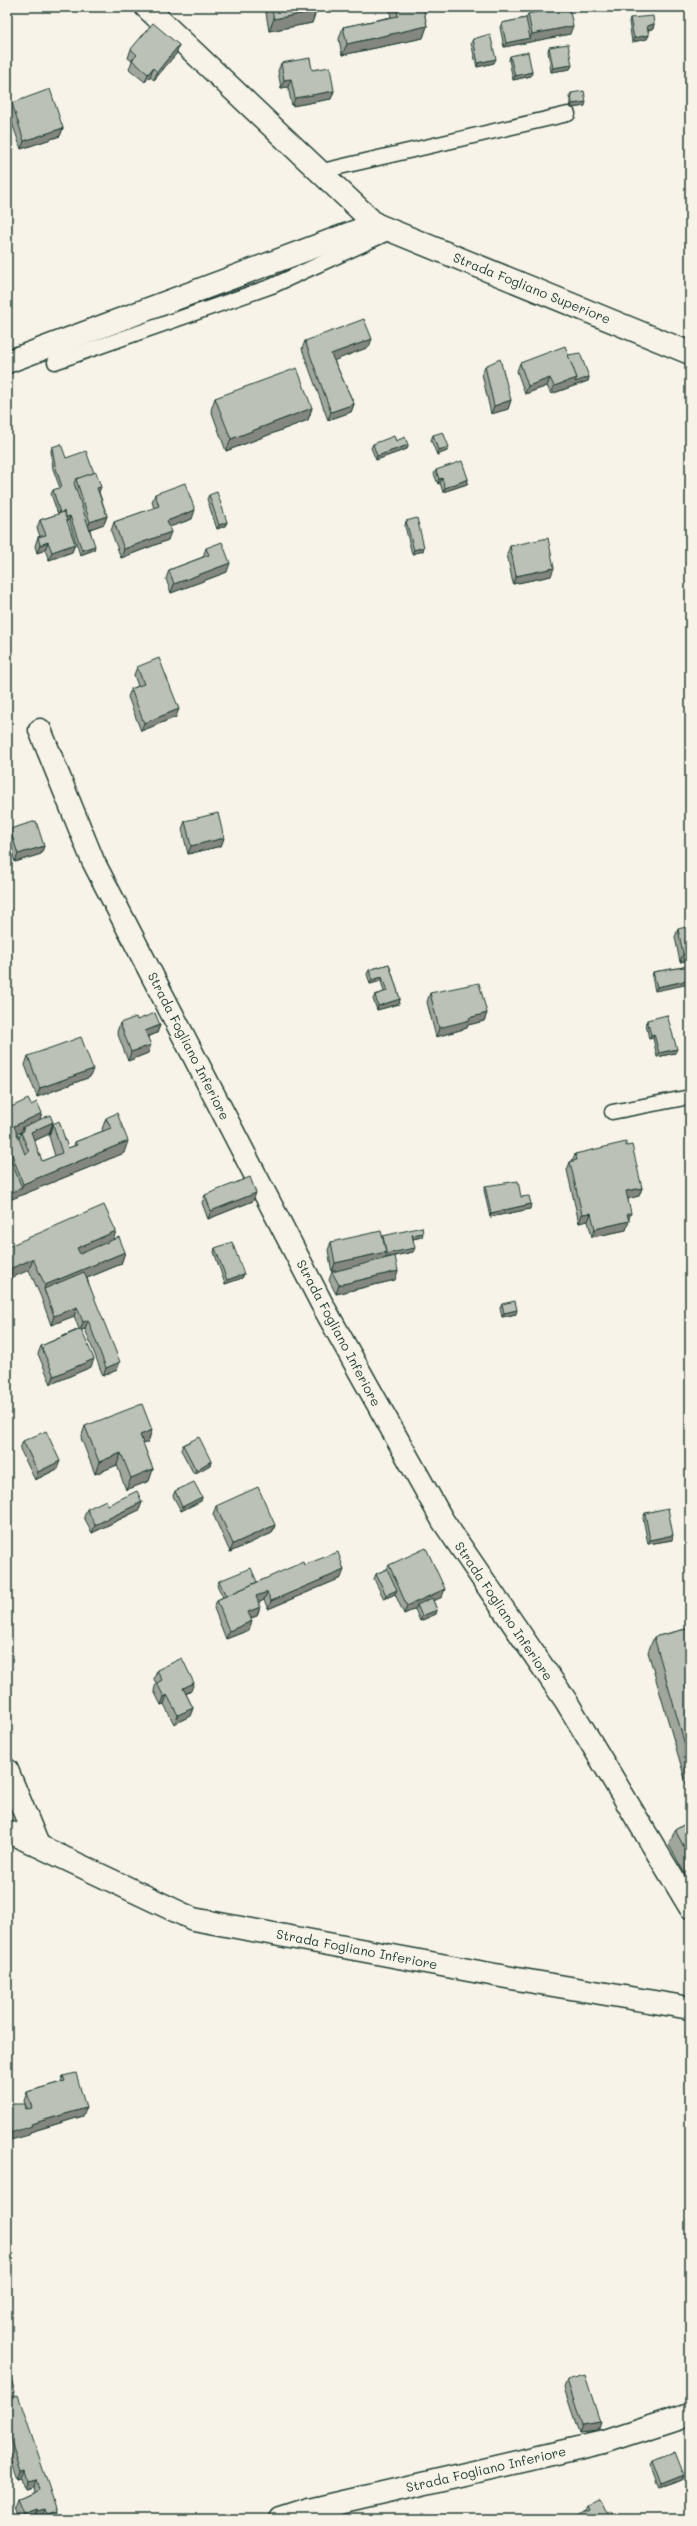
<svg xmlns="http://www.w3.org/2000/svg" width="697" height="2526" font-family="Mali,sans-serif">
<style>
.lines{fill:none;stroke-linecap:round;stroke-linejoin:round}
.service-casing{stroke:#1f3d34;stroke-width:17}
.minor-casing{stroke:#1f3d34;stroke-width:25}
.service{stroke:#f7f3e8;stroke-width:14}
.minor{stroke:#f7f3e8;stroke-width:22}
.wall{fill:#a1a69d;stroke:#1f3d34;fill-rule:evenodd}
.shaded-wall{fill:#83877f;stroke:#1f3d34}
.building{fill:#bbc1b6;stroke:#1f3d34}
.labels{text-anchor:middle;stroke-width:3;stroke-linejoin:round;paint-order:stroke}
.street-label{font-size:13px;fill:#1f3d34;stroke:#f7f3e8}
</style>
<rect width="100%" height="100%" fill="#f7f3e8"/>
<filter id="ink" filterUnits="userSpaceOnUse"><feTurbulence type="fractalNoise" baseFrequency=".025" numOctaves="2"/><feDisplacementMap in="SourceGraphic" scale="8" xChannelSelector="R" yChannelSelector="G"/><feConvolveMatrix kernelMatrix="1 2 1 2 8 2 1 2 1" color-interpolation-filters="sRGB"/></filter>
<g filter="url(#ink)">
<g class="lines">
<g class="service-casing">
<g id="service">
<path d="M318,172L568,114"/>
<path d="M55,362L272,286L392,231"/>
<path d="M612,1112L690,1097"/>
</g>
</g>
<g class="minor-casing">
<g id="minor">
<path d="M375,224L690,353"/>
<path d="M7,362L375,224L146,7"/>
<path d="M40,730L93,861L323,1306L443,1521L566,1701L690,1907"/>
<path d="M7,1770L38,1845"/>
<path d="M7,1831L193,1919L517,1979L690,2008"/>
<path d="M281,2519L309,2510L604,2442L690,2414"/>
</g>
</g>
<use href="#service" class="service"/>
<use href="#minor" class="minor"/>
</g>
<g class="wall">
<path d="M265,7H315L316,11L312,23L269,31Z"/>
<path d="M389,7H423L427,26L423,38L342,55L339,39L343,27L391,17Z"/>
<path d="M528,14L570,34L504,47L500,27L502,23L526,18Z"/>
<path d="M630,18L654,24L653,29L648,30L649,35L647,39L632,42L629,22Z"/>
<path d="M473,39L494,63L477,67L471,43Z"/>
<path d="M179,45L176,54L154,80L150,77L145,82L129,69L132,61L128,58L131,49Z"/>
<path d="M549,47L572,65L570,69L551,72L548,51Z"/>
<path d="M510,56L532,72L531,76L513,80L509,60Z"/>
<path d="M281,63L312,70L334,91L331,99L292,106L288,87L281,88L278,71Z"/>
<path d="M571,93L585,106L571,108L569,97Z"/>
<path d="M12,103L63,128L60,136L21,149L8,111Z"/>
<path d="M305,341L369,347L334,360L354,404L351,412L328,420L302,349Z"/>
<path d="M568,355L589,377L588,381L551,394L547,386L525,394L517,371L520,363Z"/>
<path d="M485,366L511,400L508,409L491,414L482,374Z"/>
<path d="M215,398L312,408L308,420L226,451L211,410Z"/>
<path d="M433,435L449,447L447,451L437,455L431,440Z"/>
<path d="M396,441L408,445L407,449L376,460L371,448L373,444Z"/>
<path d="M52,447L66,458L99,492L107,516L104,524L90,529L94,550L80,555L69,520L67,521L75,544L72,552L49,560L45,550L37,553L35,546L38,537L40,536L37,528L40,520L58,514L51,494L53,490L60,488L53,469L51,451Z"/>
<path d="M436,470L468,479L467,484L443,492L440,483L438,484L434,474Z"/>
<path d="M155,494L192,519L169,527L168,540L121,558L111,531L114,522L154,508L152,502Z"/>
<path d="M209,495L227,522L225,526L217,529L207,499Z"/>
<path d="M406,521L423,551L412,554L405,526Z"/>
<path d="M510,546L551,576L513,584L507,554Z"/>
<path d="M206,548L227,572L171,593L166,579L169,570L203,557Z"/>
<path d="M137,667L176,717L141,731L128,697L131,689L138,686L134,675Z"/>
<path d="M185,821L224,838L221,846L188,854L182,829Z"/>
<path d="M10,829L44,846L41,854L15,862L7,838Z"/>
<path d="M678,929L690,960L680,962L675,937Z"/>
<path d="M389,964L400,999L399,1004L377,1010L373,999L375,995L384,992L381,981L370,984L367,974L369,970Z"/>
<path d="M690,966L655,991L652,977L653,972Z"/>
<path d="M430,993L487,1013L484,1021L468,1025L467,1028L436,1037L427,1002Z"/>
<path d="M137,1020L160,1025L157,1033L148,1037V1053L128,1061L117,1032L120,1023Z"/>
<path d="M647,1020L675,1053L657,1057L653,1038L649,1039L646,1024Z"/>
<path d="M28,1056L90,1077L37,1097L25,1065Z"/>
<path d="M31,1105L40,1120L53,1122L49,1134L34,1141L42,1161L55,1156L49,1136L53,1124L68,1148L74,1146L75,1142L103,1131L102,1129L106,1118L124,1153L7,1201V1109ZM21,1132L19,1138L17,1134Z"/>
<path d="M626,1146L642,1188L639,1196L628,1198L629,1220L626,1230L592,1237L588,1221L579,1223L567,1170L570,1162L572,1161L575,1154Z"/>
<path d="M485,1186L521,1197L530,1209L490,1217L484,1190Z"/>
<path d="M205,1195L253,1201L208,1219L202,1203Z"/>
<path d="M116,1231L113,1240L125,1252L121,1264L87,1278L117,1370L103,1376L85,1329L81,1330L91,1367L51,1384L38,1354L41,1346L79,1329L74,1316L51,1325L41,1297L29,1270L7,1247Z"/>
<path d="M383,1236L422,1237L413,1239V1252L384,1258V1259L395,1280L336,1294L329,1280L332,1272L328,1250L331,1242Z"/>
<path d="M215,1248L244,1274L242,1278L225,1284L214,1252Z"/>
<path d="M502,1304L516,1314L502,1317L500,1308Z"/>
<path d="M85,1426L152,1430L148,1442L143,1444L153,1469L149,1481L126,1490L117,1465L95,1474L81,1438Z"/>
<path d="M23,1441L57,1469L35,1480L20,1449Z"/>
<path d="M183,1445L211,1461L210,1465L194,1474L181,1450Z"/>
<path d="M175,1491L202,1497L201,1501L181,1511L173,1496Z"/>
<path d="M142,1502L139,1510L92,1533L84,1517L87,1509L108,1505Z"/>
<path d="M216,1506L275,1525L272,1533L230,1552L213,1514Z"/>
<path d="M645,1513L672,1540L648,1544L643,1518Z"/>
<path d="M304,1565L341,1578L268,1609L264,1600L258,1603L257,1616L251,1618L249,1630L226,1639L214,1608L217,1600L223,1597L217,1585L219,1581L257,1582Z"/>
<path d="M389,1565L442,1597L433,1601L437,1610L436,1614L420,1621L415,1609L404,1614L395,1594L384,1599L374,1579L376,1574L387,1569Z"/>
<path d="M690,1628V1796L648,1652L654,1637Z"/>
<path d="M157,1670L191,1691L186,1694L193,1708L190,1716L174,1724L164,1704L161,1705L154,1691L156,1683L154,1679Z"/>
<path d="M690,1821V1883L669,1845L675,1830Z"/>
<path d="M63,2076L83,2116L30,2132L29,2135L27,2109L24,2101L27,2092L61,2082Z"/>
<path d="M567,2380L600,2422L597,2431L579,2433L564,2388Z"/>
<path d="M7,2399L57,2511L54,2519H43L42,2517L36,2519H33V2517L27,2519H18L14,2508L17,2500L34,2492L33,2487L25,2489L22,2478L18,2479L7,2448Z"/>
<path d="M652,2460L684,2475L682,2480L659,2488L650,2464Z"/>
<path d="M587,2505L607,2513L584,2511Z"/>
</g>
<g class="shaded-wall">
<path d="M316,11L312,23L269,31L274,19Z"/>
<path d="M654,24L653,29L646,30L647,26Z"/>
<path d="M427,26L423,38L342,55L347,44Z"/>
<path d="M573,26L570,34L504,47L506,43L530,38L532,34Z"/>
<path d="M649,35L647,39L632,42L634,38Z"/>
<path d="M179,45L176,54L154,80L157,72Z"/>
<path d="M496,59L494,63L477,67L478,63Z"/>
<path d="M572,65L570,69L551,72L553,68Z"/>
<path d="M153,68L150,77L145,82L148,74Z"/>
<path d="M532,72L531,76L513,80L515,76Z"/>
<path d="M291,79L288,87L281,88L284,80Z"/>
<path d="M334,91L331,99L292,106L295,98Z"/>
<path d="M586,102L585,106L571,108L572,104Z"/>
<path d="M63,128L60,136L21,149L24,141Z"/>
<path d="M372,339L369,347L328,363L331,354Z"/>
<path d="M589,377L588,381L551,394L554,386L577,378Z"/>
<path d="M550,378L547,386L525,394L528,386Z"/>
<path d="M511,400L508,409L491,414L494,406Z"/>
<path d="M354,404L351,412L328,420L331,412Z"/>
<path d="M312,408L308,420L226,451L231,439Z"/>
<path d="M408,445L407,449L376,460L377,456Z"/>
<path d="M449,447L447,451L437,455L438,450Z"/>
<path d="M442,478L440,483L438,484L439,479Z"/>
<path d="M468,479L467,484L443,492L445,488Z"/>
<path d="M101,487L98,495L97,488Z"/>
<path d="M195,510L192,519L164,529L167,521Z"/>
<path d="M70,516L69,520L65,521L66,517Z"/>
<path d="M107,516L104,524L87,530L90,522Z"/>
<path d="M227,522L225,526L217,529L219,525Z"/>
<path d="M171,532L168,540L121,558L124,549Z"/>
<path d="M48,542L45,550L37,553L40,545Z"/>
<path d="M75,544L72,552L49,560L52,552Z"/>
<path d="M95,546L94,550L80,555L82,550Z"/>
<path d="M424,547L423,551L412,554L414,550Z"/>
<path d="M230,563L227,572L171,593L174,584Z"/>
<path d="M554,568L551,576L513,584L516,576Z"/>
<path d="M179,709L176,717L141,731L144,723Z"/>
<path d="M224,838L221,846L188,854L191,846Z"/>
<path d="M44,846L41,854L15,862L18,854Z"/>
<path d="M690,953V960L680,962L683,954Z"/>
<path d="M382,977L381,981L370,984L372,980Z"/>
<path d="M690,980V984L655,991L657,987Z"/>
<path d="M400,999L399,1004L377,1010L378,1006Z"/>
<path d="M487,1013L484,1021L468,1025L467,1028L436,1037L439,1028L469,1018Z"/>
<path d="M160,1025L157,1033L142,1039L145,1031Z"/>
<path d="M654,1034L653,1038L649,1039L651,1035Z"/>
<path d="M151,1045L148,1053L128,1061L131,1052Z"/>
<path d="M677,1049L675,1053L657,1057L659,1053Z"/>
<path d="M93,1069L90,1077L37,1097L40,1088Z"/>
<path d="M42,1113L38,1125L23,1127L21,1132L9,1138L14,1126Z"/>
<path d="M53,1122L49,1134L27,1144L31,1132Z"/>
<path d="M128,1141L124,1153L7,1201V1194L22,1188L23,1184Z"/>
<path d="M642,1188L639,1196L623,1200L626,1191Z"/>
<path d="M256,1193L253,1201L208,1219L211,1211Z"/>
<path d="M531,1204L530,1209L490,1217L491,1213Z"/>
<path d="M591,1213L588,1221L579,1223L582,1214Z"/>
<path d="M631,1213L628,1221L627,1214Z"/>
<path d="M629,1221L626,1230L592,1237L595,1229Z"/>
<path d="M116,1231L112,1243L73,1260L77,1248Z"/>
<path d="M423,1233L422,1237L411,1239L412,1235Z"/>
<path d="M415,1248L413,1252L384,1258L383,1261L332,1272L335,1263L386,1252Z"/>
<path d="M125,1252L121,1264L46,1295L44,1289L45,1285Z"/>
<path d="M33,1259L29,1270L7,1280V1270Z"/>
<path d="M398,1271L395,1280L336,1294L339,1285Z"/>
<path d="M244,1274L242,1278L225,1284L227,1280Z"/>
<path d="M77,1307L74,1316L51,1325L54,1316Z"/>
<path d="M517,1310L516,1314L502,1317L504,1313Z"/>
<path d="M88,1320L85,1329L80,1331L83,1322Z"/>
<path d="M94,1359L91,1367L51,1384L54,1376Z"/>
<path d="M120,1362L117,1370L103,1376L106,1368Z"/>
<path d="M152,1430L148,1442L136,1447L140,1435Z"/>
<path d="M121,1453L117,1465L95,1474L99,1462Z"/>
<path d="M60,1461L57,1469L35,1480L38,1472Z"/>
<path d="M211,1461L210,1465L194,1474L196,1470Z"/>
<path d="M153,1469L149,1481L126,1490L131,1478Z"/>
<path d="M202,1497L201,1501L181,1511L182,1507Z"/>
<path d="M142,1502L139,1510L92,1533L95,1525Z"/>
<path d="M275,1525L272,1533L230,1552L233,1544Z"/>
<path d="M673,1535L672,1540L648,1544L650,1540Z"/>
<path d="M344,1570L341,1578L268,1609L271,1601Z"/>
<path d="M445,1589L442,1597L418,1608L417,1605L415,1609L404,1614L407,1606Z"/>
<path d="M397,1590L395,1594L384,1599L386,1595Z"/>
<path d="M267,1592L264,1600L253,1605L256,1596Z"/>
<path d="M260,1607L257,1616L245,1620L248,1612Z"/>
<path d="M437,1610L436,1614L420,1621L422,1616Z"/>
<path d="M252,1621L249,1630L226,1639L229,1631Z"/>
<path d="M194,1683L191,1691L180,1696L183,1688Z"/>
<path d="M167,1695L164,1704L161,1705L164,1697Z"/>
<path d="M193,1708L190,1716L174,1724L178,1715Z"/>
<path d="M86,2108L83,2116L30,2132L29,2135L7,2141V2134L31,2124Z"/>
<path d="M15,2392L14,2396L7,2399V2395Z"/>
<path d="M600,2422L597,2431L579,2433L582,2425Z"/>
<path d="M25,2470L22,2478L18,2479L21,2471Z"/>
<path d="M684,2475L682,2480L659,2488L661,2484Z"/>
<path d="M36,2479L33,2487L25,2489L28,2481Z"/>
<path d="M36,2509L33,2517L27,2519H21L23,2514Z"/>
<path d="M45,2509L42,2517L34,2519L37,2511Z"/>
<path d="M57,2511L54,2519H45L47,2514Z"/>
</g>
<g class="building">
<path d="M271,7H315L316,11L274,19Z"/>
<path d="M396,7H423L427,26L347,44L343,27L398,16Z"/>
<path d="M555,7H569L573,26L532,34L528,14Z"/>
<path d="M653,16L654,24L647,26L649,35L634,38L630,18Z"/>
<path d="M526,18L530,38L506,43L502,23Z"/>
<path d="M153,23L179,45L157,72L153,68L148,74L132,60L137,55L131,49Z"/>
<path d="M490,34L496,59L478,63L473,39Z"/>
<path d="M568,44L572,65L553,68L549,47Z"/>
<path d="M528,52L532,72L515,76L510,56Z"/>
<path d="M310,58L312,70L330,67L334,91L295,98L291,79L284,80L281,63Z"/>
<path d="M50,89L63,128L24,141L12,103Z"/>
<path d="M584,91L586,102L572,104L571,93Z"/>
<path d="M364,319L372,339L331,354L354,404L331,412L305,341Z"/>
<path d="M565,346L577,378L554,386L550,378L528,386L520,363Z"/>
<path d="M580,353L589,377L575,382L577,378L568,355Z"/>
<path d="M500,359L511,400L494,406L485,366Z"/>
<path d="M297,368L312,408L231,439L215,398Z"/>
<path d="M443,432L449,447L438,450L433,435Z"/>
<path d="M394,436L396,441L405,437L408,445L377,456L373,444Z"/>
<path d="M61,444L66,458L86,451L94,473L76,479L74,483L95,546L82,550L70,516L66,517L64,511L60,513L53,490L62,487L55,465L52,447Z"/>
<path d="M462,461L468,479L445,488L442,478L439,479L436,470Z"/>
<path d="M96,472L101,487L97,488L107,516L90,522L76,479Z"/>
<path d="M185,483L195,510L167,521L171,532L124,549L114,522L159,506L155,494Z"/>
<path d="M217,492L227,522L219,525L209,495Z"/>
<path d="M64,512L75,544L52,552L48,542L40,545L38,537L46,535L40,520Z"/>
<path d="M417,518L424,547L414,550L406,521Z"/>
<path d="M548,538L554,568L516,576L510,546Z"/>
<path d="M222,542L230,563L174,584L169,570L209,555L206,548Z"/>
<path d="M159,658L179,709L144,723L131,689L144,684L137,667Z"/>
<path d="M218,813L224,838L191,846L185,821Z"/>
<path d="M36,821L44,846L18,854L10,829Z"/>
<path d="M690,926V953L683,954L678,929Z"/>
<path d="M389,964L400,999L378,1006L375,995L387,991L382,977L372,980L369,970Z"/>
<path d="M690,966V980L657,987L653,972Z"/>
<path d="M479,983L487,1013L469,1018L470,1020L439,1028L430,993Z"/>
<path d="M155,1013L160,1025L145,1031L151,1045L131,1052L120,1023L136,1017L137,1020Z"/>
<path d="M667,1015L677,1049L659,1053L654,1034L651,1035L647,1020Z"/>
<path d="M81,1037L93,1069L40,1088L28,1056Z"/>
<path d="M28,1099L31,1105L37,1102L42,1113L14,1126L25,1154L29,1152L21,1132L24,1131L23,1127L50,1115L53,1122L31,1132L42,1161L62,1153L53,1124L59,1121L68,1148L77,1145L75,1142L111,1128L106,1118L117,1113L128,1141L23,1184L7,1141V1109Z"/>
<path d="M626,1142V1146L632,1145L642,1188L626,1191L631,1213L627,1214L629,1221L595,1229L591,1213L582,1214L570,1162L577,1160L575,1154Z"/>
<path d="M10,1158L22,1188L7,1194V1159Z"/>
<path d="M250,1177L256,1193L211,1211L205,1195Z"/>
<path d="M518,1181L521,1197L529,1196L531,1204L491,1213L485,1186Z"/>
<path d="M104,1205L116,1231L77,1248L80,1254L119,1237L125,1252L45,1285L33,1259L7,1270V1247Z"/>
<path d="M422,1227L423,1233L412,1235L415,1248L385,1254L386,1252L383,1236Z"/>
<path d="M381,1231L386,1252L335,1263L331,1242Z"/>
<path d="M232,1242L244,1274L227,1280L215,1248Z"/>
<path d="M395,1256L398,1271L339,1285L332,1272Z"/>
<path d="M84,1272L120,1362L106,1368L88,1320L83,1322L77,1307L54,1316L44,1289Z"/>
<path d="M515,1301L517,1310L504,1313L502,1304Z"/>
<path d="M81,1329L94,1359L54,1376L41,1346Z"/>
<path d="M142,1404L152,1430L140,1435L153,1469L131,1478L121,1453L99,1462L85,1426Z"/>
<path d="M46,1431L60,1461L38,1472L23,1441Z"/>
<path d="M199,1437L211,1461L196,1470L183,1445Z"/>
<path d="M194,1482L202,1497L182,1507L175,1491Z"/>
<path d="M258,1487L275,1525L233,1544L216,1506Z"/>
<path d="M137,1491L142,1502L95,1525L87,1509L106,1500L108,1505Z"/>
<path d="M668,1508L673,1535L650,1540L645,1513Z"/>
<path d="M426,1548L445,1589L407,1606L389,1565Z"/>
<path d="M338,1552L344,1570L271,1601L267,1592L256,1596L260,1607L248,1612L252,1621L229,1631L217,1600L303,1562L304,1565Z"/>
<path d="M251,1568L257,1582L226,1596L219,1581Z"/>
<path d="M387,1569L397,1590L386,1595L376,1574Z"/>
<path d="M432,1598L437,1610L422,1616L417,1605Z"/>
<path d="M690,1628V1762L654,1637Z"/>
<path d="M182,1658L194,1683L183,1688L193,1708L178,1715L167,1695L164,1697L157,1683L162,1680L157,1670Z"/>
<path d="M690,1821V1858L675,1830Z"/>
<path d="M76,2073L86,2108L31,2124L32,2126L7,2134V2106L13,2104H25L26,2109L32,2108L27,2092L65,2081L63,2076Z"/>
<path d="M7,2372H9L15,2392L7,2395Z"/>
<path d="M585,2375L600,2422L582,2425L567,2380Z"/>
<path d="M18,2395L57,2511L47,2514L45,2509L37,2511L36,2509L23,2514L17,2500L39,2490L36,2479L28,2481L25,2470L21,2471L7,2430V2424L10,2423L8,2417H7V2399Z"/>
<path d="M675,2452L684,2475L661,2484L652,2460Z"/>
<path d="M600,2498L607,2513L611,2511L615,2519H568L589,2509L587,2505Z"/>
</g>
</g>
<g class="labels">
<g class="street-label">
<text transform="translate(532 288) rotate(22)" y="5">Strada Fogliano Superiore</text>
<text transform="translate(189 1046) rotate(63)" y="5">Strada Fogliano Inferiore</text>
<text transform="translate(339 1333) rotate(62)" y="5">Strada Fogliano Inferiore</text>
<text transform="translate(504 1611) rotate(56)" y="5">Strada Fogliano Inferiore</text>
<text transform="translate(357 1949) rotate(11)" y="5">Strada Fogliano Inferiore</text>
<text transform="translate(486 2469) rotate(-13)" y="5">Strada Fogliano Inferiore</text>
</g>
</g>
<rect width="697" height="2526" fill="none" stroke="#f7f3e8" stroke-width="24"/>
<rect x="12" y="12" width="673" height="2502" fill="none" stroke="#1f3d34" stroke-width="1.5" filter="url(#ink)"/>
</svg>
